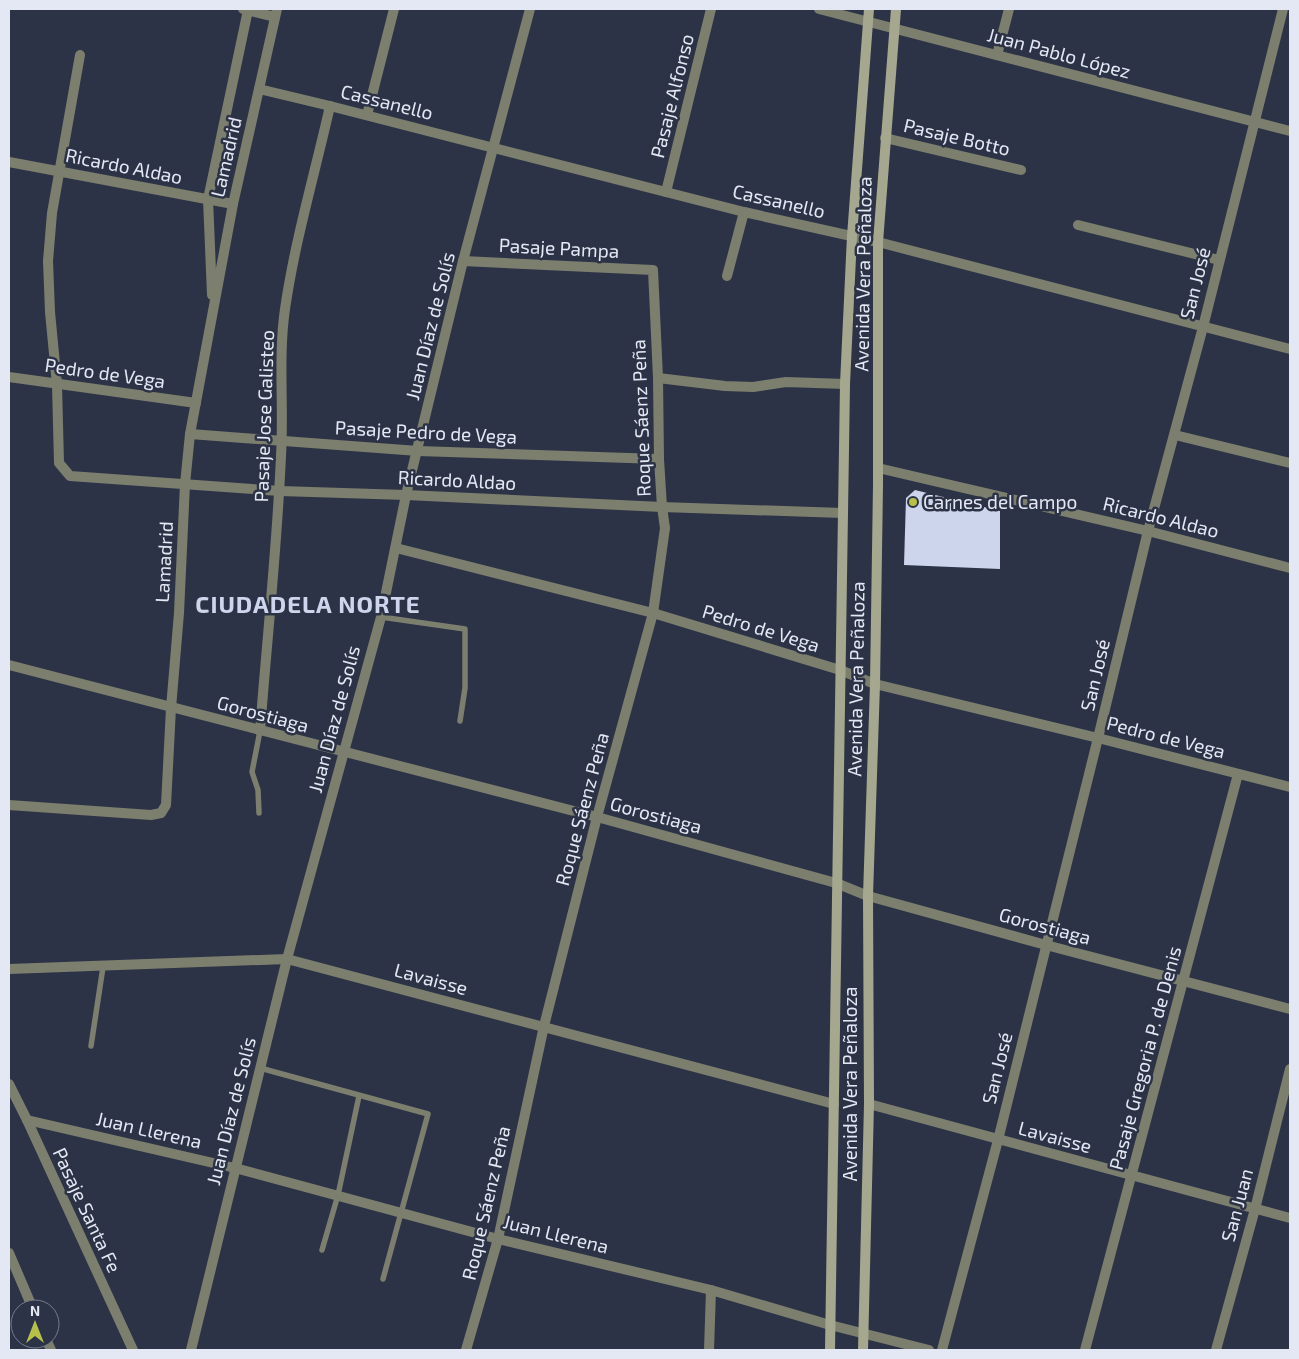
<svg xmlns="http://www.w3.org/2000/svg" width="1299" height="1359" font-family="'Exo 2',sans-serif">
<style>
.building{fill:#ccd5ec}
.lines{fill:none;stroke-linecap:round;stroke-linejoin:round}
.lane{stroke:#7c7f6e;stroke-width:5.5}
.street{stroke:#7c7f6e;stroke-width:10}
.secondary{stroke:#a5a88e;stroke-width:10}
.poi-dot{fill:#b7c147;stroke:#2d3346;stroke-width:2}
.labels{text-anchor:middle;stroke-width:5;stroke-linejoin:round;paint-order:stroke}
.street-label{font-size:19px;fill:#e4e8f4;stroke:#2d3346}
.poi-label{font-size:19px;fill:#e4e8f4;stroke:#2d3346;text-anchor:start}
.district-label{font-size:24px;font-weight:bold;letter-spacing:1px;fill:#cdd6ed;stroke:#2d3346}
</style>
<rect width="100%" height="100%" fill="#2d3346"/>
<path class="building" d="M915,490L1000,511V569L904,565L906,498Z"/>
<g class="lines">
<g class="lane">
<path d="M381,617L465,629V688L460,721"/>
<path d="M259,813L258,790L252,772L260,731"/>
<path d="M91,1046L103,967"/>
<path d="M260,1068L428,1114L383,1279"/>
<path d="M322,1250L338,1195L359,1096"/>
</g>
<g class="street">
<path d="M243,9L275,17"/>
<path d="M819,9L1290,131"/>
<path d="M80,55L52,213L48,261L50,312L57,385L59,463L70,476L280,491L406,495L662,507L843,513"/>
<path d="M997,55L1009,9"/>
<path d="M259,89L330,106L744,212L878,242L1290,349"/>
<path d="M367,115L394,9"/>
<path d="M885,138L1021,170"/>
<path d="M9,162L233,204"/>
<path d="M666,192L711,9"/>
<path d="M1078,225L1219,260"/>
<path d="M463,261L653,270L658,378L659,459L662,507L665,528L653,613L597,817L544,1026L498,1239L466,1350"/>
<path d="M727,276L744,212"/>
<path d="M212,295L208,199L248,10"/>
<path d="M9,377L196,403"/>
<path d="M658,378L725,386L753,387L786,382L845,384"/>
<path d="M190,434L418,451L659,459"/>
<path d="M1175,435L1290,463"/>
<path d="M878,468L1148,531L1290,568"/>
<path d="M396,548L653,613L840,670L875,684L1098,738L1290,787"/>
<path d="M9,665L597,817L836,883L868,896L1046,945L1290,1009"/>
<path d="M260,731C267,639 277,548 281,456C284,407 278,357 285,309C295,240 315,173 330,106"/>
<path d="M9,805L151,815L161,813L166,805L171,708L179,613L185,484L190,434L233,204L277,9"/>
<path d="M9,969L287,959L834,1104"/>
<path d="M9,1084L27,1120L133,1350"/>
<path d="M869,1104L1290,1218"/>
<path d="M27,1120L235,1168L498,1239L711,1290L830,1325L929,1350"/>
<path d="M9,1253L33,1309"/>
<path d="M46,1339L51,1350"/>
<path d="M191,1350L287,959L381,617L406,495L463,261L530,9"/>
<path d="M709,1350L711,1290"/>
<path d="M942,1350L998,1140L1098,738L1148,531L1203,327L1283,9"/>
<path d="M1085,1350L1238,774"/>
<path d="M1216,1350L1255,1209L1290,1069"/>
</g>
<g class="secondary">
<path d="M830,1350L845,384L852,236L869,9"/>
<path d="M863,1350L869,1104L868,896L875,684L878,485V242L896,9"/>
</g>
</g>
<circle class="poi-dot" cx="913" cy="502" r="5"/>
<g class="labels">
<g class="street-label">
<text transform="translate(1059 53) rotate(15)" y="7">Juan Pablo López</text>
<text transform="translate(672 96) rotate(-76)" y="7">Pasaje Alfonso</text>
<text transform="translate(387 102) rotate(14)" y="7">Cassanello</text>
<text transform="translate(957 137) rotate(13)" y="7">Pasaje Botto</text>
<text transform="translate(226 157) rotate(-77)" y="7">Lamadrid</text>
<text transform="translate(124 166) rotate(11)" y="7">Ricardo Aldao</text>
<text transform="translate(779 201) rotate(13)" y="7">Cassanello</text>
<text transform="translate(559 248) rotate(3)" y="7">Pasaje Pampa</text>
<text transform="translate(863 274) rotate(-89)" y="7">Avenida Vera Peñaloza</text>
<text transform="translate(1195 283) rotate(-76)" y="7">San José</text>
<text transform="translate(430 326) rotate(-76)" y="7">Juan Díaz de Solís</text>
<text transform="translate(105 373) rotate(8)" y="7">Pedro de Vega</text>
<text transform="translate(264 416) rotate(-88)" y="7">Pasaje Jose Galisteo</text>
<text transform="translate(641 418) rotate(-92)" y="7">Roque Sáenz Peña</text>
<text transform="translate(426 432) rotate(3)" y="7">Pasaje Pedro de Vega</text>
<text transform="translate(457 480) rotate(3)" y="7">Ricardo Aldao</text>
<text transform="translate(1161 517) rotate(14)" y="7">Ricardo Aldao</text>
<text transform="translate(164 562) rotate(-87)" y="7">Lamadrid</text>
<text transform="translate(761 628) rotate(17)" y="7">Pedro de Vega</text>
<text transform="translate(1095 675) rotate(-77)" y="7">San José</text>
<text transform="translate(856 679) rotate(-89)" y="7">Avenida Vera Peñaloza</text>
<text transform="translate(263 714) rotate(15)" y="7">Gorostiaga</text>
<text transform="translate(334 719) rotate(-75)" y="7">Juan Díaz de Solís</text>
<text transform="translate(1166 737) rotate(14)" y="7">Pedro de Vega</text>
<text transform="translate(582 809) rotate(-75)" y="7">Roque Sáenz Peña</text>
<text transform="translate(656 815) rotate(15)" y="7">Gorostiaga</text>
<text transform="translate(1045 926) rotate(15)" y="7">Gorostiaga</text>
<text transform="translate(431 979) rotate(15)" y="7">Lavaisse</text>
<text transform="translate(1145 1058) rotate(-75)" y="7">Pasaje Gregoria P. de Denis</text>
<text transform="translate(997 1068) rotate(-76)" y="7">San José</text>
<text transform="translate(850 1084) rotate(-90)" y="7">Avenida Vera Peñaloza</text>
<text transform="translate(231 1111) rotate(-76)" y="7">Juan Díaz de Solís</text>
<text transform="translate(149 1130) rotate(13)" y="7">Juan Llerena</text>
<text transform="translate(1055 1137) rotate(15)" y="7">Lavaisse</text>
<text transform="translate(486 1203) rotate(-77)" y="7">Roque Sáenz Peña</text>
<text transform="translate(1237 1205) rotate(-75)" y="7">San Juan</text>
<text transform="translate(87 1210) rotate(65)" y="7">Pasaje Santa Fe</text>
<text transform="translate(556 1234) rotate(14)" y="7">Juan Llerena</text>
</g>
<g class="poi-label">
<text x="923" y="509">Carnes del Campo</text>
</g>
<g class="district-label">
<text x="308" y="613">CIUDADELA NORTE</text>
</g>
</g>
<rect width="1299" height="1359" fill="none" stroke="#e4e8f4" stroke-width="20"/>
<g transform="translate(35 1324)"><circle r="24" fill="#2d3346" stroke="#767b8c"/>
<path d="M0-4L9 19L0 12L-9 19Z" fill="#b7c147"/>
<text y="-8" font-size="14" font-weight="bold" text-anchor="middle" fill="#e4e8f4">N</text>
</g>
</svg>
